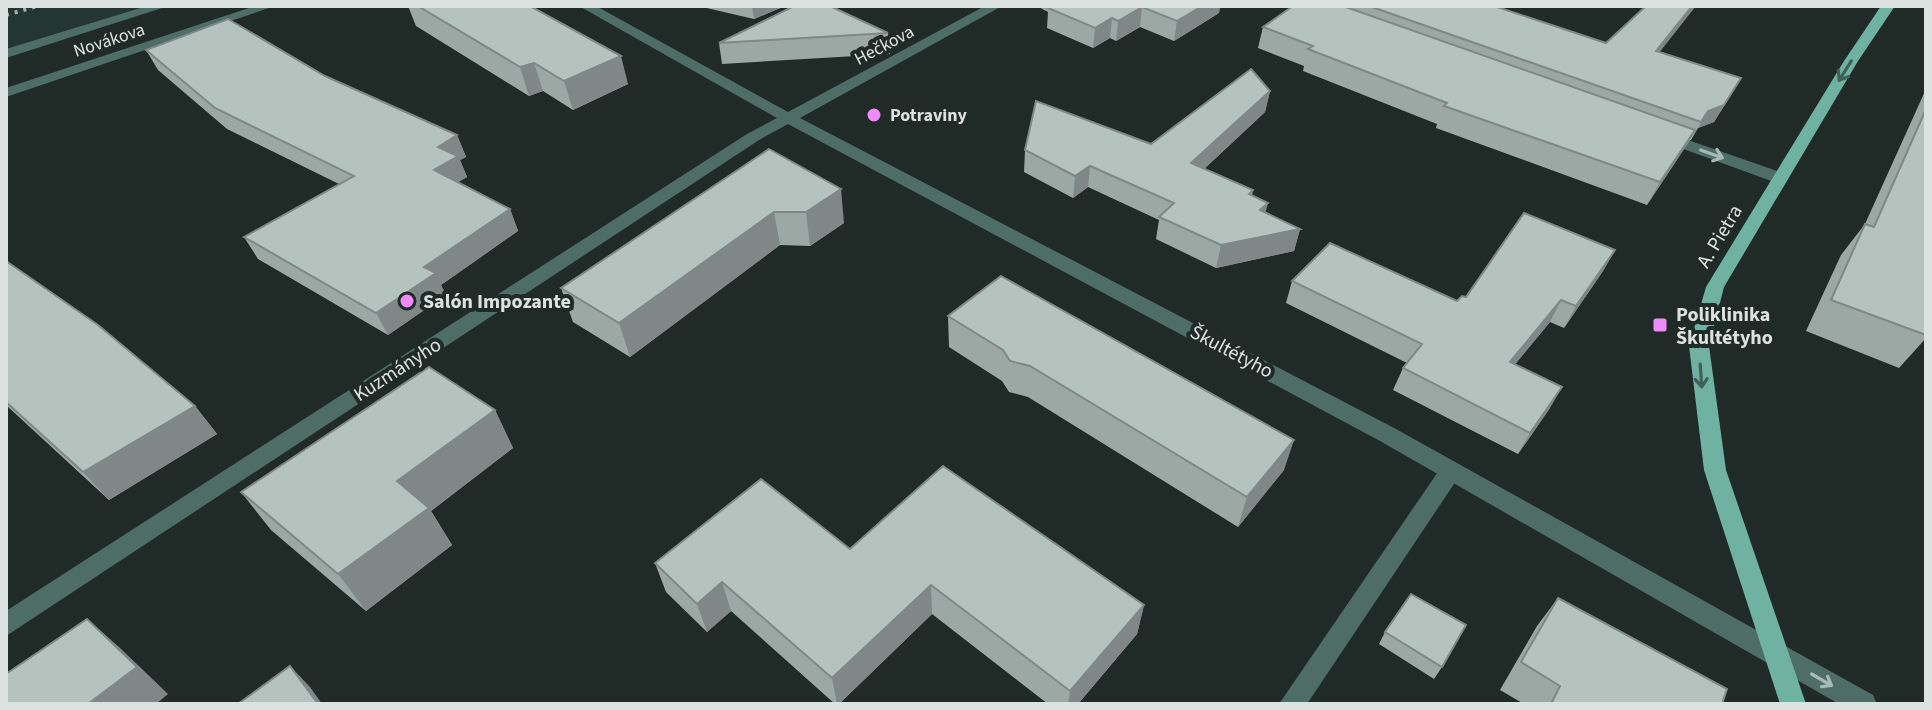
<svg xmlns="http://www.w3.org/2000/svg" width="1932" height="710" font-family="'Source Sans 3',sans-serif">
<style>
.built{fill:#233632}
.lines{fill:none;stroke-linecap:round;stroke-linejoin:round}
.lane{fill:#4e6d66;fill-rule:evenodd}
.street{fill:#4e6d66;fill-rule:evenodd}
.primary{fill:#6fb2a2;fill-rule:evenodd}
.rail{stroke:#a9b1af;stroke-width:4;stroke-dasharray:3 6;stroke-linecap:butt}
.wall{fill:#9ca8a4}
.shaded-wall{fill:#7f8886}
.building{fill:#b5c3bf;stroke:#7f8886;stroke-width:2}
.oneway{stroke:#406159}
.oneway2{stroke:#aab9b5}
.poi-dot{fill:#ed8cf9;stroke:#202b28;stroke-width:3}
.labels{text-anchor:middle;stroke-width:8;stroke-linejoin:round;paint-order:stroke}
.far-street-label{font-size:18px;fill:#dbe2e0;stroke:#202b28}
.far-poi-label{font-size:18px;font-weight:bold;fill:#dbe2e0;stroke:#202b28;text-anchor:start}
.street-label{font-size:20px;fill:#dbe2e0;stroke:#202b28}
.poi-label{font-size:20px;font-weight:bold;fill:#dbe2e0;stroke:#202b28;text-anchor:start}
</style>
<rect width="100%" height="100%" fill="#202b28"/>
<path class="built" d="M6,6H172L6,57Z"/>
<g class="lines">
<g class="lane">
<path d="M147,6H168L6,58V49Z"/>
<path d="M1450,463L1458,466L1461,472L1458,478L1307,704H1279L1442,466Z"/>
</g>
<g class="street">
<path d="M255,6H275L6,97V88Z"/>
<path d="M579,6H596L788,112L985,6H1002L800,118L1396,429L1873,695L1877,704H1839L1380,441L788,124L759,140L6,636V611L747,134L777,118Z"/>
<path d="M1662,131L1786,174L1788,178L1786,182H1774L1656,139L1654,136Z"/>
</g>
<path class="primary" d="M1881,6H1895L1858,61L1724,287L1709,346L1726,470L1806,704H1780L1704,470L1689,346L1706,287L1844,61Z"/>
<path class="rail" d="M6,15L38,6"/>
</g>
<g class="wall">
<path d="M408,6H530L628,84L573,110L543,91L529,96L416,26Z"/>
<path d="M698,6H785L754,19Z"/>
<path d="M1037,6H1220L1219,13L1174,41L1140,27L1116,41L1110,38L1093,48L1047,28L1048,12Z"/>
<path d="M1293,6H1494L1606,43L1660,52L1731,95L1714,122L1698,128L1691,140H1690L1647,205L1436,128L1437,124L1303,71L1304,66L1258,48L1263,27Z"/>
<path d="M888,33L890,54L722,64L719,43Z"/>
<path d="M146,50L325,76L457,135L466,157L460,160L467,177L458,182L510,209L518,231L441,285L446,295L388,335L258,259L244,237L339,184L227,129L158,70Z"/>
<path d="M1926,89V338L1899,368L1806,331L1841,255L1865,224Z"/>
<path d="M1270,91L1265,112L1204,169L1253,190L1252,196L1265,213L1300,229L1294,251L1216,268L1156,239L1159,220L1088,187L1073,198L1024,172L1025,150L1151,144Z"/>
<path d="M769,149L844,223L810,246L780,245L630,357L573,322L561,288Z"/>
<path d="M1615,250L1603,271L1564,328L1550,322L1515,364L1550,408L1518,454L1393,390L1403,368L1407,363L1286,303L1292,281L1457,301L1466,297Z"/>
<path d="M6,261L195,406L217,434L109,500L6,405Z"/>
<path d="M948,316L1284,470L1238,527L1028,397L1009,392L1002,381L949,347Z"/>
<path d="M495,410L513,448L431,511L452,545L366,611L271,530L241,492Z"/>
<path d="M850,549L1144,605L1137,634L1078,704H1048L932,614L839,704H835L731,611L707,632L666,592L655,563Z"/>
<path d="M1558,598L1722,704H1524L1500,690L1537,626Z"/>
<path d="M1385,632L1442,667L1434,679L1379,644Z"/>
</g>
<g class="shaded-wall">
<path d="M752,6H785L754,19Z"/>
<path d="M1202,6H1220L1219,13L1174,41L1177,21Z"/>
<path d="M1692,6H1696L1647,68L1656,51Z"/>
<path d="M1142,7L1140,27L1116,41L1118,21Z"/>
<path d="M1112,18L1110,38L1093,48L1095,28Z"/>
<path d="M621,56L628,84L573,110L564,81Z"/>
<path d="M534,63L543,91L529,96L520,67Z"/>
<path d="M1741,78L1714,122L1698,128L1691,140L1708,111Z"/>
<path d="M1270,91L1265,112L1187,185L1191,163Z"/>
<path d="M1695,130L1682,152L1647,205L1660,182Z"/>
<path d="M457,135L466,157L460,160L467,177L444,191L434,170L438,147Z"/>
<path d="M1090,166L1088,187L1073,198L1075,176Z"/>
<path d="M841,189L844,223L810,246L806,212Z"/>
<path d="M1268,203L1262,225L1260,210Z"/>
<path d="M510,209L518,231L441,285L446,295L388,335L376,313L424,267Z"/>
<path d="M774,212L780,245L630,357L619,323Z"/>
<path d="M1300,229L1294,251L1216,268L1221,245Z"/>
<path d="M1615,250L1603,271L1564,328L1576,306Z"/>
<path d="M1561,300L1550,322L1499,384L1510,362Z"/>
<path d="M1562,387L1550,408L1518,454L1530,433Z"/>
<path d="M195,406L217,434L109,500L83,472Z"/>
<path d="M495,410L513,448L431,511L452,545L366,611L338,574L397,481Z"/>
<path d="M1294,440L1284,470L1238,527L1247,497Z"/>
<path d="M722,582L731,611L707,632L697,604Z"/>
<path d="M931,585L932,614L839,704H837L832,678Z"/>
<path d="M1144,605L1137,634L1078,704H1068L1070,691Z"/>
<path d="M87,619L119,647L168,694L156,704H88Z"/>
<path d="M290,666L310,687L322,704H318Z"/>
</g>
<g class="building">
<path d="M418,6H530L621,56L564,81L534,63L520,67Z"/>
<path d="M794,6H830L888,33L719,43Z"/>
<path d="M1052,6H1202L1177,21L1142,7L1118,21L1112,18L1095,28L1048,8Z"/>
<path d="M1293,6H1343L1695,130L1660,182L1444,106L1447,103L1308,49L1313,46L1263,27Z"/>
<path d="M1369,6H1494L1606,43L1646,6H1692L1656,51L1741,78L1724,105L1708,111L1701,122Z"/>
<path d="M228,19L325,76L457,135L438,147L458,156L434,170L510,209L424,267L436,273L376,313L244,237L354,176L215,108L146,50Z"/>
<path d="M1251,69L1270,91L1191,163L1253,190L1249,194L1268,203L1260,210L1300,229L1221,245L1159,217L1174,203L1090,166L1075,176L1025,150L1036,101L1151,144Z"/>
<path d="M1926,109V335L1831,300L1865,224L1874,227Z"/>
<path d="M769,149L841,189L806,212H774L619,323L561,288Z"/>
<path d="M1524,213L1615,250L1576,306L1561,300L1510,362L1562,387L1530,433L1403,368L1422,344L1292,281L1330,243L1457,301L1462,296L1466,297Z"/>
<path d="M6,261L98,325L195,406L83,472L6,402Z"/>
<path d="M1001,276L1294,440L1247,497L1030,366L1010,361L1003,350L948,316Z"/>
<path d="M429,367L495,410L397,481L429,508L338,574L241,492Z"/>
<path d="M943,466L1144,605L1070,691L931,585L832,678L722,582L697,604L655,563L761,479L850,549Z"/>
<path d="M1411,594L1466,625L1442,667L1385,632Z"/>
<path d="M1558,598L1727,689L1722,704H1551L1560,686L1521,662Z"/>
<path d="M87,619L137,667L88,704H6V674Z"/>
<path d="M290,666L318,704H238Z"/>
</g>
<defs><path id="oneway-shaft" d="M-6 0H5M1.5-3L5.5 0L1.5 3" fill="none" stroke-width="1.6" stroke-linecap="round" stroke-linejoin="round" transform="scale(2)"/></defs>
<g class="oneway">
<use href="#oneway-shaft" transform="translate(1845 71) rotate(122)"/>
<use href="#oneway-shaft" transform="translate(1701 376) rotate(86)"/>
</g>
<g class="oneway2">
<use href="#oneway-shaft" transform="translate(1712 154) rotate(20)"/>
<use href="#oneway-shaft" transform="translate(1822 680) rotate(30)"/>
</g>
<g class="poi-dot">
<circle cx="874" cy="115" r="8"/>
<circle cx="407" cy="301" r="8"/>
<rect x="1652" y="317" width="16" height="16" rx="4"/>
</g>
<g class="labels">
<g class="far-street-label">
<text transform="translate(109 40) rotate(-18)" y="6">Novákova</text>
<text transform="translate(884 45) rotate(-28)" y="6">Hečkova</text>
</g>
<g class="far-poi-label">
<text x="890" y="121">Potraviny</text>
</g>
<g class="street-label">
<text transform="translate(1719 236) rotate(-59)" y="7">A. Pietra</text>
<text transform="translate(1232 351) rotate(28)" y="7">Škultétyho</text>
<text transform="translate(397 369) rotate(-33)" y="7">Kuzmányho</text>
</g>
<g class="poi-label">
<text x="423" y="308">Salón Impozante</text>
<text x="1676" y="321">Poliklinika<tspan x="1676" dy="23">Škultétyho</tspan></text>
</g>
</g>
<rect width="1932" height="710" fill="none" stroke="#dbe2e0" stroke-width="16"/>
</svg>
